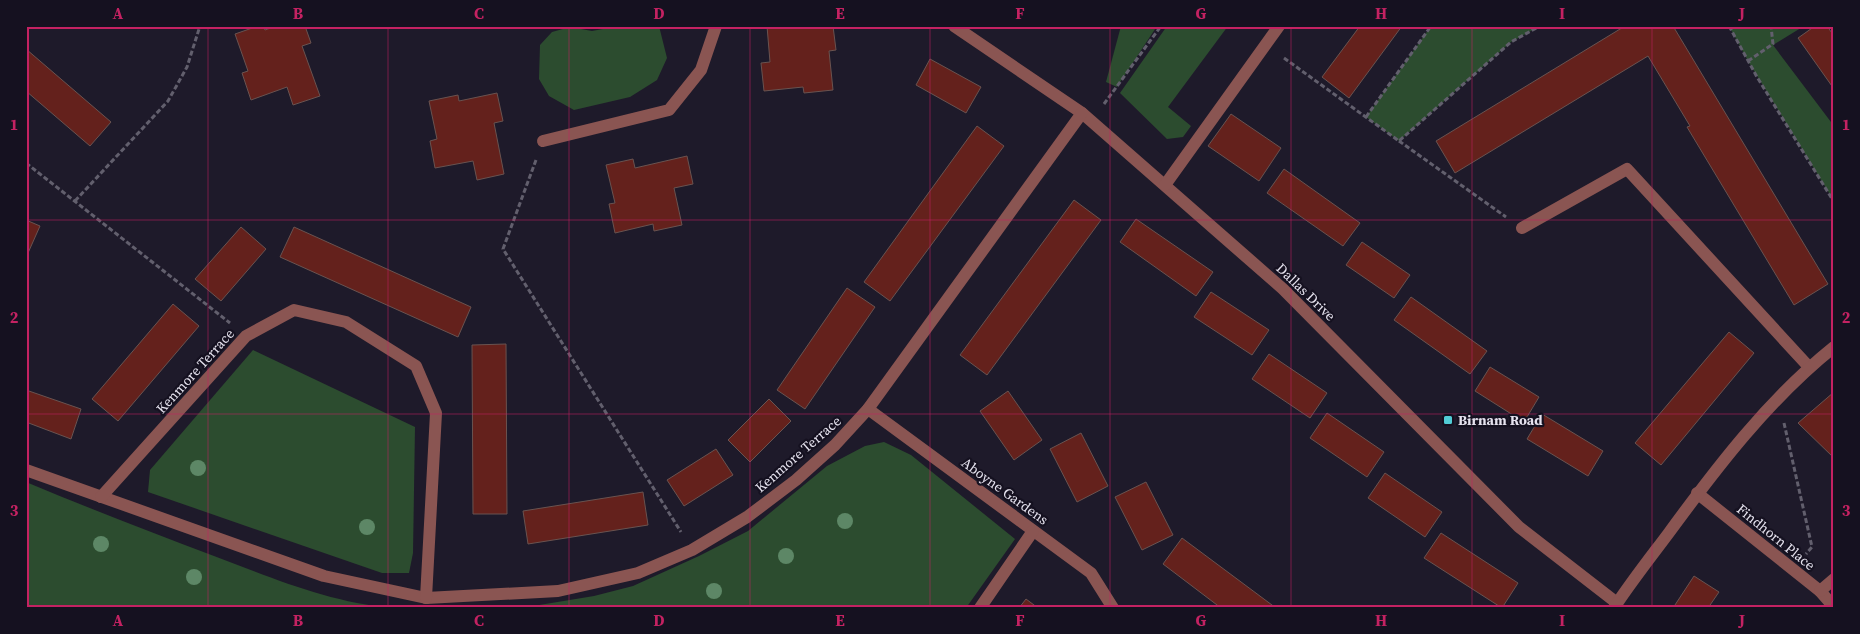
<svg xmlns="http://www.w3.org/2000/svg" width="1860" height="634" font-family="'Source Serif 4',serif">
<style>
.green{fill:#2c4c2f}
.building{fill:#64211c;stroke:#695350}
.lines{fill:none;stroke-linecap:round;stroke-linejoin:round}
.path{stroke:#625f6d;stroke-width:3;stroke-dasharray:5 2.5;stroke-linecap:butt}
.minor{stroke:#8a5552;stroke-width:12}
.tree{fill:#5d8766}
.grid{fill:none;stroke:#c42262;stroke-width:1;stroke-opacity:0.55}
.poi-dot{fill:#51ccd5;stroke:#151120;stroke-width:2}
.labels{text-anchor:middle;stroke-width:4.5;stroke-linejoin:round;paint-order:stroke}
.street-label{font-size:14px;fill:#e6e3ef;stroke:#151120}
.poi-label{font-size:14px;font-weight:bold;fill:#e6e3ef;stroke:#151120;text-anchor:start}
.neatline{fill:none;stroke:#c42262;stroke-width:2}
.grid-label{font-size:16px;text-anchor:middle;font-weight:bold;fill:#c42262}
</style>
<rect width="100%" height="100%" fill="#1e1a2a"/>
<g class="green">
<path d="M619,26H659L667,58L657,80L630,97L574,110L549,96L539,79L540,45L552,32L570,27L592,31Z"/>
<path d="M1121,26H1157L1117,87L1106,82Z"/>
<path d="M1167,26H1228L1168,107L1191,126L1183,137L1167,139L1120,93Z"/>
<path d="M1431,26H1540L1511,42L1399,141L1366,117Z"/>
<path d="M1729,26H1804L1773,45L1834,126V201L1748,61Z"/>
<path d="M253,350L415,427L413,553L409,573H382L148,492L150,470Z"/>
<path d="M884,442L911,455L1015,539L966,608H521L594,596L633,586L699,556L748,531L827,466L865,446Z"/>
<path d="M26,482C88,508 151,532 214,556C272,578 330,603 393,608H26Z"/>
</g>
<g class="building">
<path d="M258,26H263L265,30L276,26H305L311,43L302,46L320,96L293,105L287,87L251,100L242,73L248,71L235,34Z"/>
<path d="M767,26H833L836,50L829,51L833,90L804,93L803,87L764,91L761,63L770,62Z"/>
<path d="M1360,26H1402L1349,98L1322,77Z"/>
<path d="M1625,26H1673L1828,284L1794,305L1687,127L1690,126L1648,56L1455,173L1436,141Z"/>
<path d="M1815,26H1827L1834,36V89L1798,38Z"/>
<path d="M26,49L111,122L90,146L26,91Z"/>
<path d="M930,59L981,87L966,113L916,85Z"/>
<path d="M497,93L503,121L494,123L504,174L477,180L473,161L435,168L430,141L437,139L429,101L458,95L459,101Z"/>
<path d="M1231,114L1281,148L1259,181L1208,146Z"/>
<path d="M977,126L1004,146L890,301L864,282Z"/>
<path d="M687,156L693,184L674,188L682,225L654,231L653,224L615,233L609,204L615,203L606,165L633,159L635,168Z"/>
<path d="M1284,169L1360,223L1343,246L1267,193Z"/>
<path d="M1074,200L1101,220L987,375L960,355Z"/>
<path d="M1136,219L1213,272L1196,296L1120,242Z"/>
<path d="M26,220L40,226L28,253L26,252Z"/>
<path d="M241,227L266,249L221,301L195,279Z"/>
<path d="M294,227L471,307L458,337L280,257Z"/>
<path d="M1362,242L1410,275L1394,298L1346,265Z"/>
<path d="M847,288L875,307L805,409L777,390Z"/>
<path d="M1211,292L1269,330L1252,355L1194,317Z"/>
<path d="M1411,297L1487,351L1470,374L1394,320Z"/>
<path d="M173,304L199,326L118,421L92,399Z"/>
<path d="M1729,332L1754,353L1661,465L1635,443Z"/>
<path d="M506,344L507,514H473L472,345Z"/>
<path d="M1269,354L1327,393L1310,418L1252,379Z"/>
<path d="M1490,367L1539,397L1524,422L1475,391Z"/>
<path d="M26,390L81,409L71,439L26,422Z"/>
<path d="M1008,391L1042,440L1014,460L980,411Z"/>
<path d="M1834,392V458L1798,423Z"/>
<path d="M769,399L791,421L750,462L728,440Z"/>
<path d="M1327,413L1384,452L1367,477L1310,438Z"/>
<path d="M1542,414L1603,451L1588,476L1527,439Z"/>
<path d="M1081,433L1108,486L1077,502L1050,449Z"/>
<path d="M716,449L733,475L684,506L667,480Z"/>
<path d="M1385,473L1442,512L1425,537L1368,498Z"/>
<path d="M1146,482L1173,535L1142,550L1115,497Z"/>
<path d="M643,492L648,525L528,544L523,511Z"/>
<path d="M1441,533L1518,583L1502,608L1424,558Z"/>
<path d="M1182,538L1276,608H1221L1163,564Z"/>
<path d="M1694,576L1719,592L1708,608H1673Z"/>
<path d="M1026,599L1038,608H1019Z"/>
</g>
<g class="lines">
<g class="path">
<path d="M1729,26L1757,77L1834,202"/>
<path d="M1284,58L1399,141L1511,42L1540,26"/>
<path d="M1748,61L1773,44L1771,26"/>
<path d="M1104,104L1161,26"/>
<path d="M1366,117L1431,26"/>
<path d="M1399,141L1506,217"/>
<path d="M536,160L503,249L681,532"/>
<path d="M26,163L230,323"/>
<path d="M75,201L168,101L187,67L200,26"/>
<path d="M1784,423L1812,547L1806,554"/>
</g>
<g class="minor">
<path d="M954,26L1082,113L1283,289L1519,527L1617,603"/>
<path d="M543,141L669,110L701,70L716,26"/>
<path d="M1165,185L1279,26"/>
<path d="M1522,228L1627,169L1809,367"/>
<path d="M868,409L1091,573L1113,608"/>
<path d="M26,470L324,576L426,598L558,591L638,573L692,550L747,517L796,480L835,445L868,409L1082,113"/>
<path d="M1697,493L1820,591L1834,607"/>
<path d="M101,497L246,336L294,310L346,322L416,366L436,413L426,598"/>
<path d="M1820,591L1834,579"/>
<path d="M980,608L1033,531"/>
<path d="M1614,608C1631,582 1650,558 1668,534C1717,467 1769,399 1834,347"/>
</g>
</g>
<g class="tree">
<circle cx="198" cy="468" r="8"/>
<circle cx="845" cy="521" r="8"/>
<circle cx="367" cy="527" r="8"/>
<circle cx="101" cy="544" r="8"/>
<circle cx="786" cy="556" r="8"/>
<circle cx="194" cy="577" r="8"/>
<circle cx="714" cy="591" r="8"/>
</g>
<path class="grid" d="M208,26V608M388,26V608M569,26V608M750,26V608M930,26V608M1110,26V608M1291,26V608M1472,26V608M1652,26V608M26,220H1834M26,414H1834"/>
<rect class="poi-dot" x="1443" y="415" width="10" height="10" rx="2.5"/>
<g class="labels">
<g class="street-label">
<text transform="translate(1306 292) rotate(44)" y="5">Dallas Drive</text>
<text transform="translate(195 371) rotate(-48)" y="5">Kenmore Terrace</text>
<text transform="translate(798 454) rotate(-41)" y="5">Kenmore Terrace</text>
<text transform="translate(1005 491) rotate(36)" y="5">Aboyne Gardens</text>
<text transform="translate(1776 537) rotate(39)" y="5">Findhorn Place</text>
</g>
<g class="poi-label">
<text x="1458" y="425">Birnam Road</text>
</g>
</g>
<rect width="1860" height="634" fill="none" stroke="#151120" stroke-width="55"/>
<rect x="28" y="28" width="1804" height="578" class="neatline"/>
<g class="grid-label">
<text x="118" y="19">A</text>
<text x="298" y="19">B</text>
<text x="479" y="19">C</text>
<text x="659" y="19">D</text>
<text x="840" y="19">E</text>
<text x="1020" y="19">F</text>
<text x="1201" y="19">G</text>
<text x="1381" y="19">H</text>
<text x="1562" y="19">I</text>
<text x="1742" y="19">J</text>
<text x="14" y="130">1</text>
<text x="1846" y="130">1</text>
<text x="14" y="323">2</text>
<text x="1846" y="323">2</text>
<text x="14" y="516">3</text>
<text x="1846" y="516">3</text>
<text x="118" y="626">A</text>
<text x="298" y="626">B</text>
<text x="479" y="626">C</text>
<text x="659" y="626">D</text>
<text x="840" y="626">E</text>
<text x="1020" y="626">F</text>
<text x="1201" y="626">G</text>
<text x="1381" y="626">H</text>
<text x="1562" y="626">I</text>
<text x="1742" y="626">J</text>
</g>
</svg>
